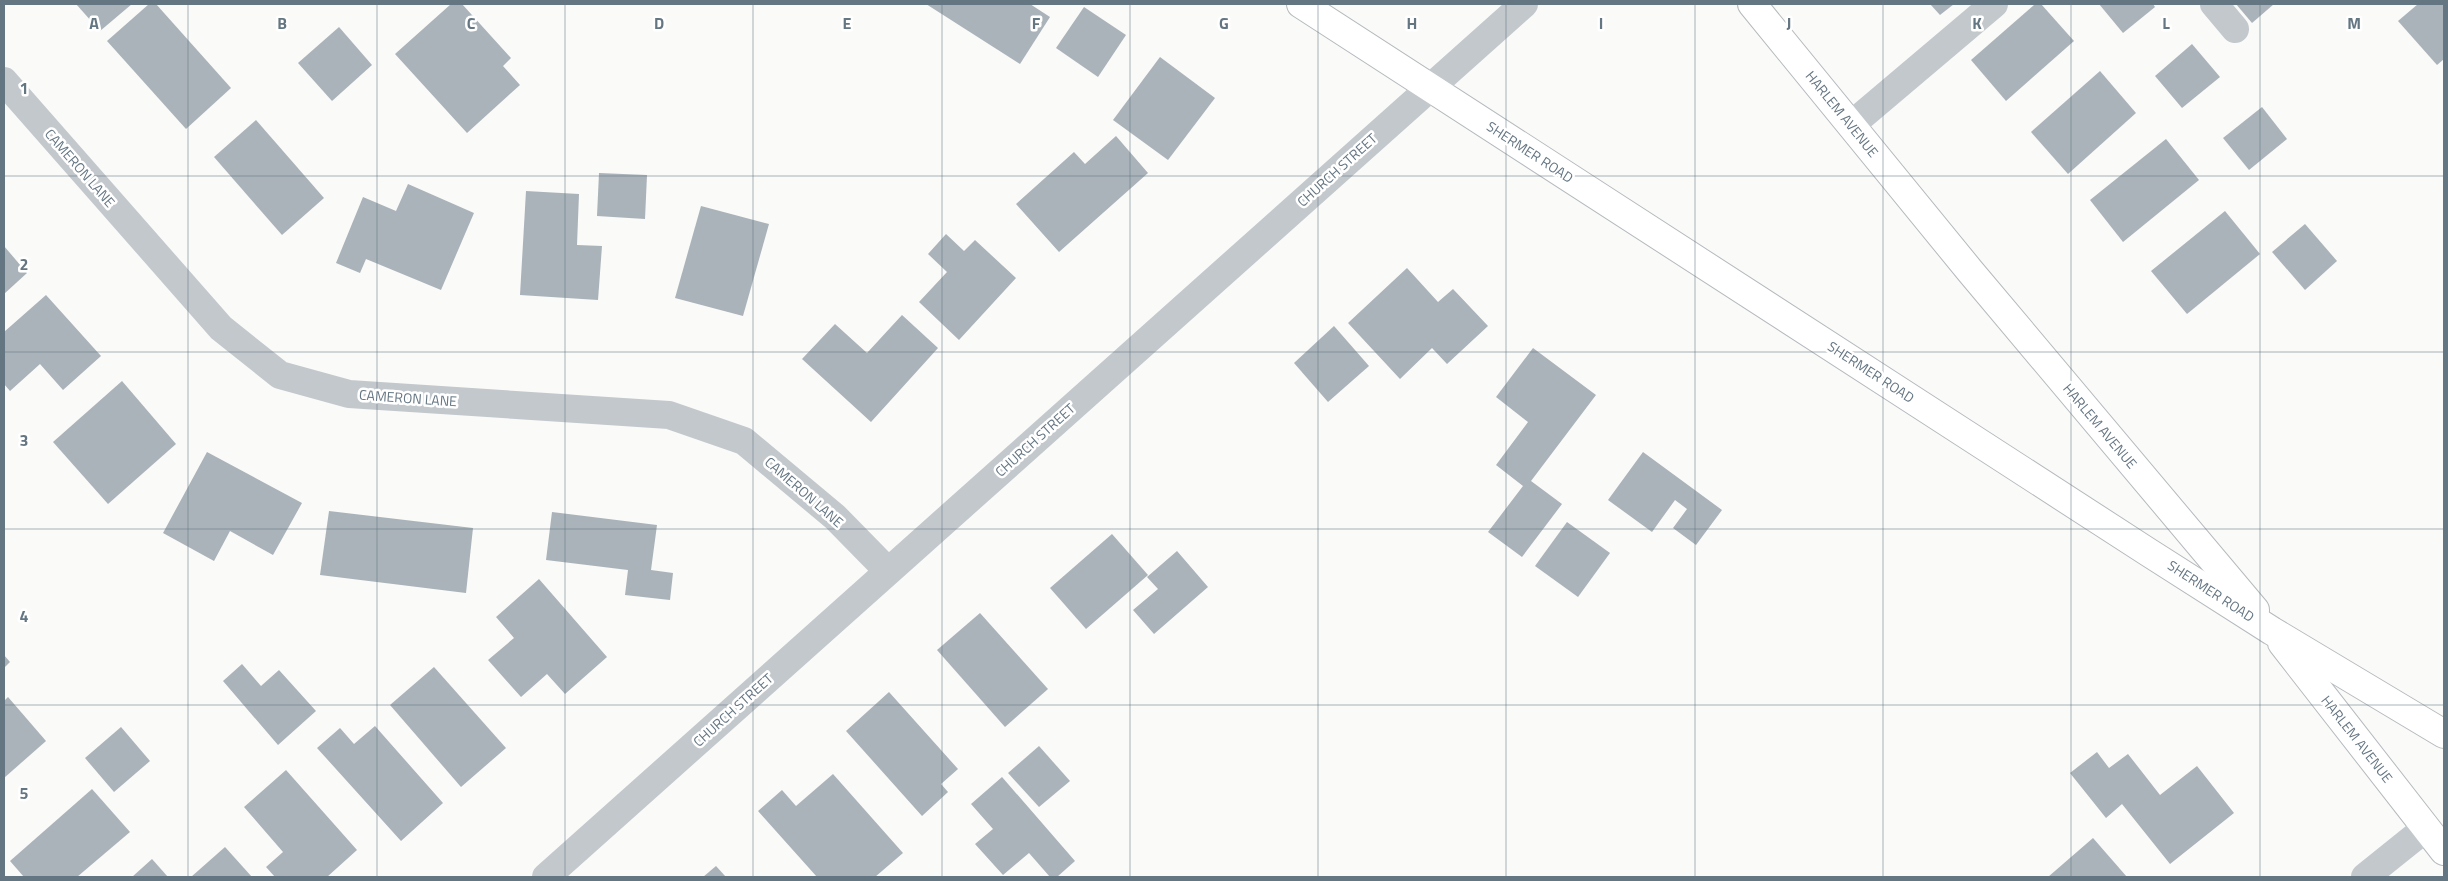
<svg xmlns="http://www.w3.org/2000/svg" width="2448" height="881" font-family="'Titillium Web',sans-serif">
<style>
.building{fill:#aab3b9}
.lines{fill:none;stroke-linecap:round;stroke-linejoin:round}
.major-casing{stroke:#b5babe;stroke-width:30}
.minor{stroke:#c3c8cc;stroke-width:28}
.major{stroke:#fff;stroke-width:28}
.grid{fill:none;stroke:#657683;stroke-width:1;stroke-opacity:0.55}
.labels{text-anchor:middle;stroke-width:5;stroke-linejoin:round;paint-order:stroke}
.street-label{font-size:14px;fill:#657683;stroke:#fff}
.grid-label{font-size:16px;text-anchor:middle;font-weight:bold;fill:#657683;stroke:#fff;stroke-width:5;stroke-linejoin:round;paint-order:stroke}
</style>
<rect width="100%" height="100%" fill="#fafaf8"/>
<g class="building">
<path d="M76,4H132L100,31Z"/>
<path d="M149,4H156L231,88L186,129L107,41Z"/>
<path d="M451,4H462L511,58L503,66L520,85L467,133L395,54Z"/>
<path d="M926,4H1030L1050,17L1020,64Z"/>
<path d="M1930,4H1954L1940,15Z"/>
<path d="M2035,4H2041L2074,41L2006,101L1971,60Z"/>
<path d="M2099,4H2153L2155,7L2123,33Z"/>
<path d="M2236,4H2274L2252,23Z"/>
<path d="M2418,4H2444V59L2437,65L2398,21Z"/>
<path d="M1084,7L1126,35L1098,77L1056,48Z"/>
<path d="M339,27L372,65L332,101L298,63Z"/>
<path d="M2192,44L2220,77L2182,108L2155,76Z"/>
<path d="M1160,57L1215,98L1168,160L1113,120Z"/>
<path d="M2100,71L2136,113L2068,174L2031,132Z"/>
<path d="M2262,107L2287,139L2249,170L2223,138Z"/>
<path d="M256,120L324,198L282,235L214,157Z"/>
<path d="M1116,136L1148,173L1059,252L1016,204L1074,152L1085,164Z"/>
<path d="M2166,139L2199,180L2123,242L2090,200Z"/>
<path d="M599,173L647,175L645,219L597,216Z"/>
<path d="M408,184L474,213L441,290L366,259L360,273L336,263L363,197L396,211Z"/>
<path d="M526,191L579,194L577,245L602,246L598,300L520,295Z"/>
<path d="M701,206L769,224L743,316L675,298Z"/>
<path d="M2225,211L2260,254L2187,314L2151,271Z"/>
<path d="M2305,224L2337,261L2305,290L2272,252Z"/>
<path d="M946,234L964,251L975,240L1016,278L959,340L919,302L947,272L928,254Z"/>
<path d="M4,246L27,273L4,294Z"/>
<path d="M1407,268L1438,302L1453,289L1488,326L1447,364L1432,348L1400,379L1348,323Z"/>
<path d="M46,295L101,356L63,390L40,364L10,391L4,384V332Z"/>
<path d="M902,315L938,348L871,422L802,359L835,324L867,353Z"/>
<path d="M1334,326L1369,366L1328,402L1294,363Z"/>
<path d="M1533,348L1596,395L1531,481L1562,504L1522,557L1488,532L1523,486L1496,465L1528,422L1496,397Z"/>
<path d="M122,381L176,444L108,504L53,442Z"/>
<path d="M207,452L302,503L273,555L230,531L214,561L163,533Z"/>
<path d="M1643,452L1722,510L1696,545L1673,528L1687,509L1675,500L1652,532L1608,500Z"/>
<path d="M329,511L473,528L466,593L320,575Z"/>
<path d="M552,512L657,525L651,570L673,573L670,600L625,595L628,570L546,560Z"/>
<path d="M1567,522L1610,553L1578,597L1535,566Z"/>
<path d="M1112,534L1148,575L1086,629L1050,588Z"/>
<path d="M1177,551L1208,587L1154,634L1133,610L1158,589L1147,577Z"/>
<path d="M539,579L607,657L565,694L547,674L521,697L488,660L514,638L496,617Z"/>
<path d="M980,613L1048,689L1005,727L937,650Z"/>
<path d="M4,655L10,662L4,668Z"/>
<path d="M242,664L261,686L279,670L316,711L278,745L223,681Z"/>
<path d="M434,667L506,748L461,787L390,705Z"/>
<path d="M889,692L958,769L941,784L948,792L922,816L846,731Z"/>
<path d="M8,697L46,741L4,778V701Z"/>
<path d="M375,726L443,803L401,841L317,748L340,728L354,744Z"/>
<path d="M121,727L150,761L114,792L85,758Z"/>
<path d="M1039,746L1070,781L1039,807L1008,773Z"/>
<path d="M2097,752L2109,768L2128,754L2160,795L2197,766L2234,813L2170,864L2122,804L2106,818L2070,773Z"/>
<path d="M286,770L357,850L327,877H275L266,867L283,852L244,807Z"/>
<path d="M833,774L903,853L875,877H817L758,811L782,790L796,806Z"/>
<path d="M1002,777L1075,861L1057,877H1050L1029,853L1003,875L975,844L993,829L971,804Z"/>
<path d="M92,789L130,832L77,877H24L10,861Z"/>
<path d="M2093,838L2127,877H2048Z"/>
<path d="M225,847L252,877H191Z"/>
<path d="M152,859L168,877H132Z"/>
<path d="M716,866L726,877H703Z"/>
</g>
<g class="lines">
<g class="major-casing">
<g id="major">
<path d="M1301,4L2148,552L2272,631L2444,734"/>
<path d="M1752,4L1970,271L2255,610"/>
<path d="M2282,643L2444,851"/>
</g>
</g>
<g class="minor">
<path d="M2214,4L2235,29"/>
<path d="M4,81L221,328L280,375L349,394L669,415L744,441L835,517L888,571"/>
<path d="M1851,125L1994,4"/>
<path d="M546,877L1524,4"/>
<path d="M2365,877L2426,828"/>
</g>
<use href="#major" class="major"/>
</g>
<path class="grid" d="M188,4V877M377,4V877M565,4V877M753,4V877M942,4V877M1130,4V877M1318,4V877M1506,4V877M1695,4V877M1883,4V877M2071,4V877M2260,4V877M4,176H2444M4,352H2444M4,529H2444M4,705H2444"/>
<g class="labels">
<g class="street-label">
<text transform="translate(1842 114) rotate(51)" y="5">HARLEM AVENUE</text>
<text transform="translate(1530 152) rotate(33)" y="5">SHERMER ROAD</text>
<text transform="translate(80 168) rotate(49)" y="5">CAMERON LANE</text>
<text transform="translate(1337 170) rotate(-42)" y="5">CHURCH STREET</text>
<text transform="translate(1871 372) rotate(33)" y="5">SHERMER ROAD</text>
<text transform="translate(408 398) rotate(4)" y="5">CAMERON LANE</text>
<text transform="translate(2100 426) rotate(50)" y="5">HARLEM AVENUE</text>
<text transform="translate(1035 440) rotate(-42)" y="5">CHURCH STREET</text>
<text transform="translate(804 492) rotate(41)" y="5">CAMERON LANE</text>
<text transform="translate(2211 591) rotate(33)" y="5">SHERMER ROAD</text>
<text transform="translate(733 710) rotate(-42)" y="5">CHURCH STREET</text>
<text transform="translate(2357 739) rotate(52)" y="5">HARLEM AVENUE</text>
</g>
</g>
<g class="grid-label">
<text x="94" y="29">A</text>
<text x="282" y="29">B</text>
<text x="471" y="29">C</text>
<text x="659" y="29">D</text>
<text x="847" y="29">E</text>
<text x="1036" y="29">F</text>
<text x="1224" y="29">G</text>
<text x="1412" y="29">H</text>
<text x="1601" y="29">I</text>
<text x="1789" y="29">J</text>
<text x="1977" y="29">K</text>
<text x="2166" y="29">L</text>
<text x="2354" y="29">M</text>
<text x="24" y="94">1</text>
<text x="24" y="270">2</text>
<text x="24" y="446">3</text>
<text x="24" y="622">4</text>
<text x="24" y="799">5</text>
</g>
<rect width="2448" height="881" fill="none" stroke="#657683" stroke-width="10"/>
</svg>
